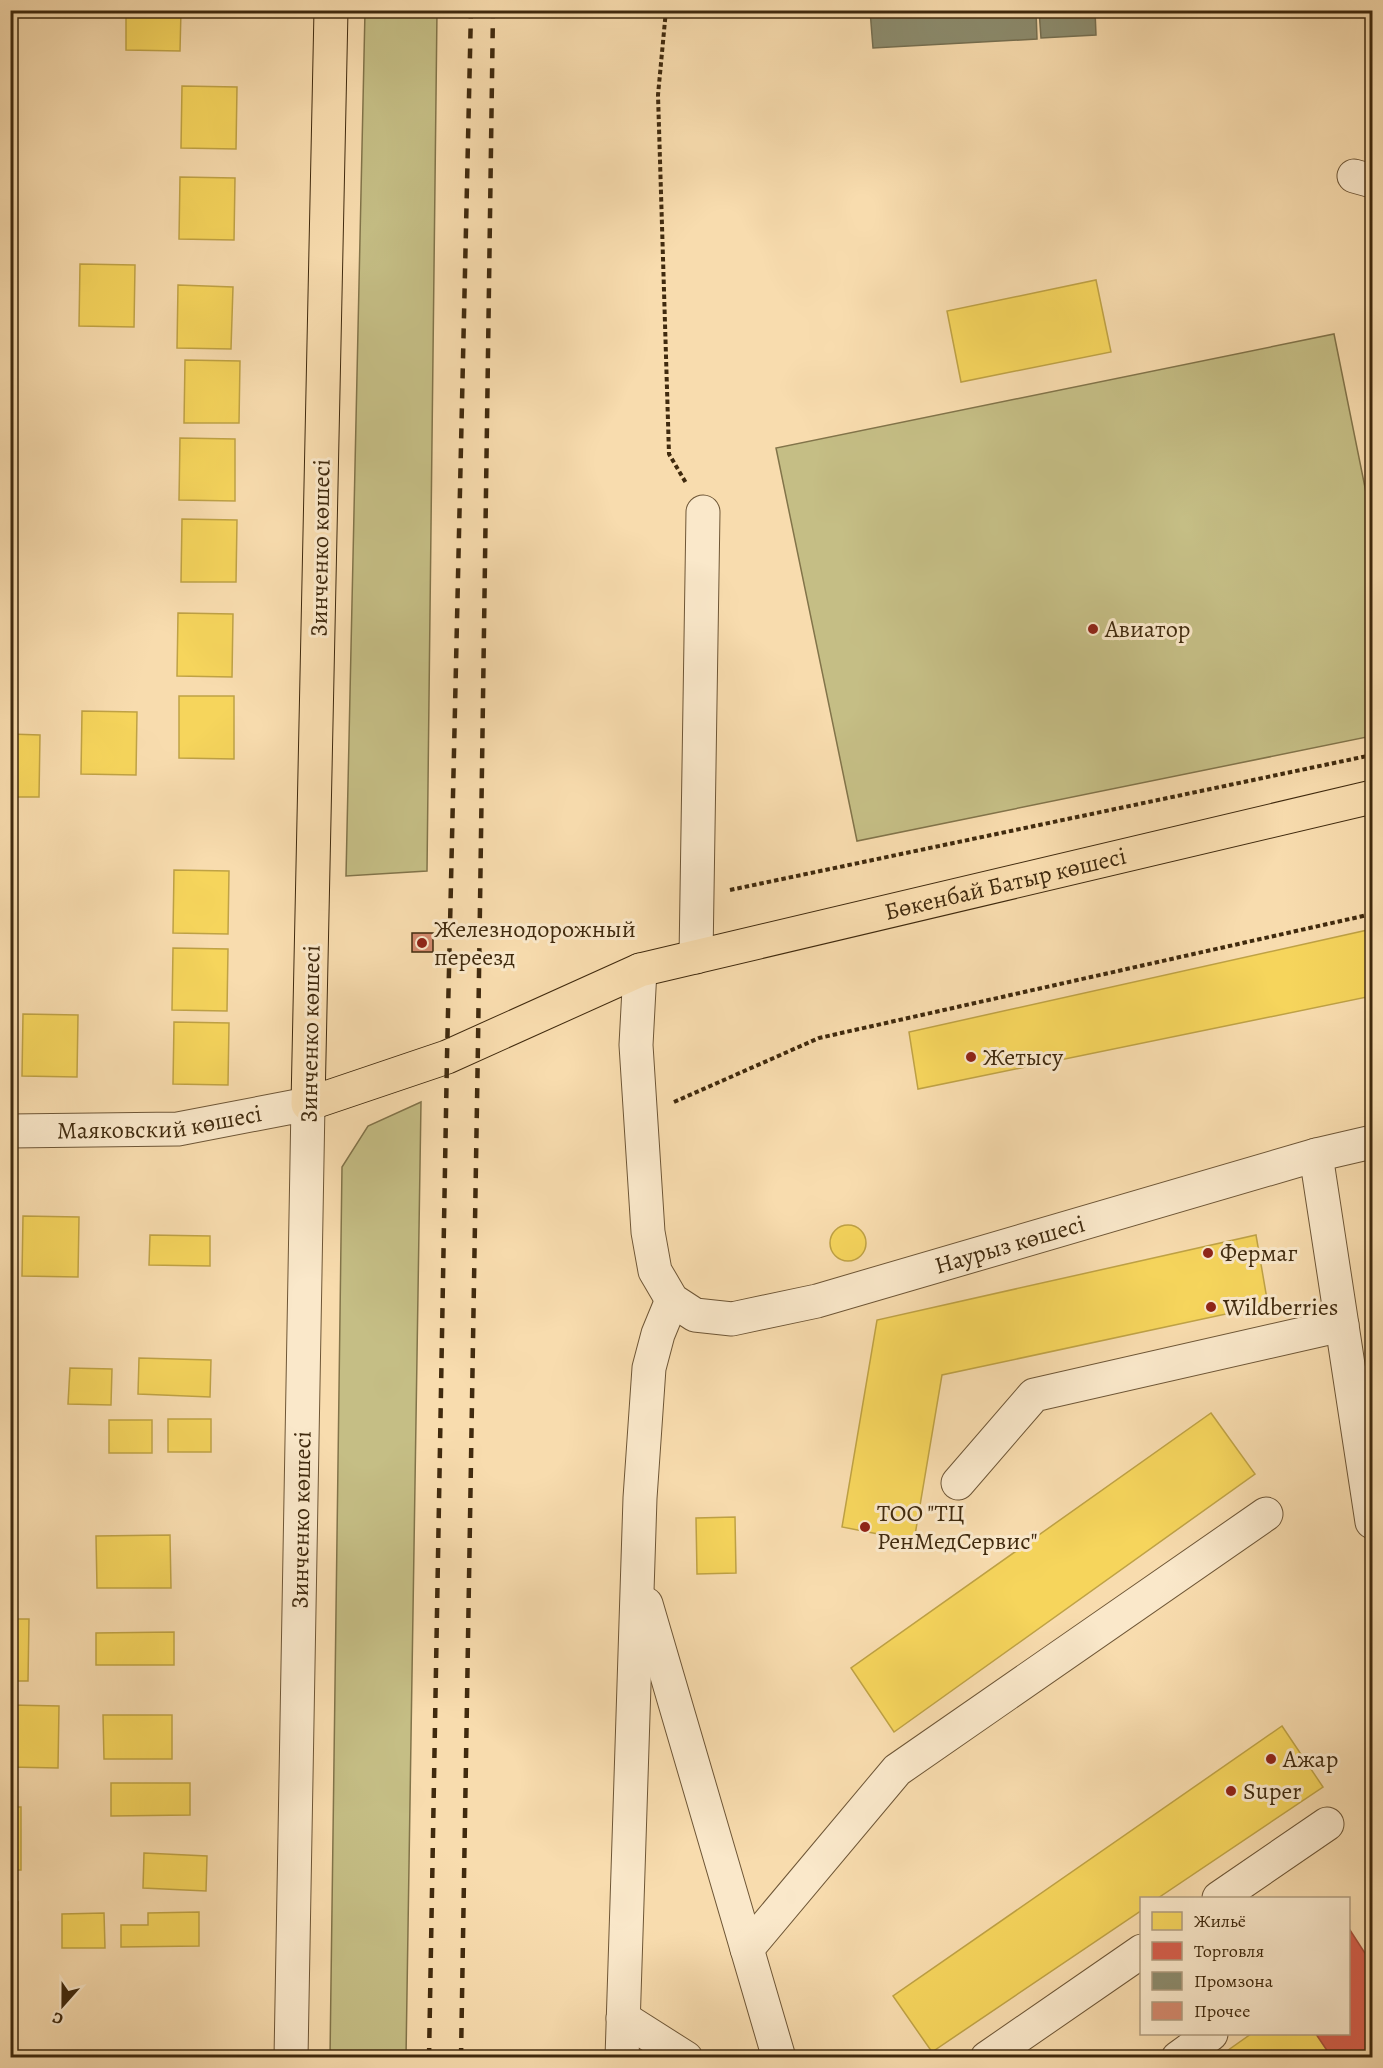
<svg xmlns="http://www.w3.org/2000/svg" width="1383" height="2068" font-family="Alegreya,serif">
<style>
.green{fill:#c5be85;stroke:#82744a;stroke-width:1.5}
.homes{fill:#f6d55c;stroke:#bfa245;stroke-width:1.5}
.shops{fill:#d6604d;stroke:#a9503a;stroke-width:1.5}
.industry{fill:#8c8c6e;stroke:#756f51;stroke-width:1.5}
.building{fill:#d48a6e;stroke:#402a0e;stroke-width:1.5}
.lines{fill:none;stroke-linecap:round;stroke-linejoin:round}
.minor-casing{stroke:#6e5636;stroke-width:35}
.major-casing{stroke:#402a0e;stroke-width:35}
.path{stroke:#402a0e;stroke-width:4;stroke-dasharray:4.5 3;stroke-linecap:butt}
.minor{stroke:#fae8ca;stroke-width:33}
.major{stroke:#f8dcae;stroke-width:33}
.rail{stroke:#402a0e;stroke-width:4.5;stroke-dasharray:10 10;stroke-linecap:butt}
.poi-dot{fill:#8f2418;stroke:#fae8ca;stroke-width:2}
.labels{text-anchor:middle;stroke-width:6;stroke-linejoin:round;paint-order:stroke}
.street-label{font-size:24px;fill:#402a0e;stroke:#fae8ca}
.poi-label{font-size:24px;fill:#402a0e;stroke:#fae8ca;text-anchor:start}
</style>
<rect width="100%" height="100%" fill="#f8dcae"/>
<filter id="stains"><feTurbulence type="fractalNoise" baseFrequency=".00333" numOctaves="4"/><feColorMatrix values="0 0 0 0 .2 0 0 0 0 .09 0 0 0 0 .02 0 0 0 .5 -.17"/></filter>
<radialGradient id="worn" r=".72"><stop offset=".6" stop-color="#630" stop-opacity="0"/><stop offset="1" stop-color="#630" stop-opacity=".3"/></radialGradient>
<g class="green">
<path d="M365,11H437L427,871L346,876Z"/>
<path d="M1334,334L1372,522V736L857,841L776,448Z"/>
<path d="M421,1102L406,2057H330L342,1167L368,1126Z"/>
</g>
<g class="homes">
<path d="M126,10H181L180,51L126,50Z"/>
<path d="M182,86L237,87L236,149L181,148Z"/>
<path d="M180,177L235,178L234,240L179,239Z"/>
<path d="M80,264L135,265L134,327L79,326Z"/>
<path d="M1096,280L1111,352L961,382L947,311Z"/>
<path d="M178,285L233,287L231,349L177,348Z"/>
<path d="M185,360L240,361L239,423H184Z"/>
<path d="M180,438L235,439V501L179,500Z"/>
<path d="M182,519L237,520L236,582H181Z"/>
<path d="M178,613L233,614L232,677L177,676Z"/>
<path d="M10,626H17L16,688H10Z"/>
<path d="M179,696H234V759L179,758Z"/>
<path d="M82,711L137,712L136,775L81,774Z"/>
<path d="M10,734L40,735L39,797H10Z"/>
<path d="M174,870L229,871L228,934L173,933Z"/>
<path d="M1372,929V996L918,1089L909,1032Z"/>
<path d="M173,948L228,949L227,1011L172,1010Z"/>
<path d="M10,1009H13L12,1072H10Z"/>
<path d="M23,1014L78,1015L77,1077L22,1076Z"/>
<path d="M174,1022L229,1023L228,1085L173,1084Z"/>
<path d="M23,1216L79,1217L78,1277L22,1276Z"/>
<circle cx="848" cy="1243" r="18"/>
<path d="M150,1235L210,1236V1266L149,1265Z"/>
<path d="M1256,1235L1268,1305L942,1375L914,1541L842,1527L877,1320Z"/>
<path d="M139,1358L211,1360L210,1397L138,1394Z"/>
<path d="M70,1368L112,1369L111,1405L68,1404Z"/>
<path d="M1211,1413L1255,1474L894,1732L851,1668Z"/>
<rect x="168" y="1419" width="43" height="33"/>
<rect x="109" y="1420" width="43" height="33"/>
<path d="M735,1517L736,1573L697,1574L696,1518Z"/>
<path d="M170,1535L171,1588H97L96,1536Z"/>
<path d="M10,1619H29L28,1681H10Z"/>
<path d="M174,1632V1665H96V1633Z"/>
<path d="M10,1705L59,1706L58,1768L10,1767Z"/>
<path d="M103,1715H172V1759H104Z"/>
<path d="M1282,1726L1323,1787L1158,1898H1142V1910L932,2052L893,1996Z"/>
<path d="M111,1783H190V1815L111,1816Z"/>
<rect x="10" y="1807" width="11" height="63"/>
<path d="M144,1853L207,1856L206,1891L143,1888Z"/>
<path d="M10,1901L18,1902L17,1964H10Z"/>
<path d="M199,1912V1946L121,1947V1925H148V1913Z"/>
<path d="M104,1913L105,1948H62V1914Z"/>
<path d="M1251,2034H1316L1327,2050L1316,2058H1217Z"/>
</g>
<path class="shops" d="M1348,1927L1372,1964V2045L1353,2058H1332L1316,2034H1348Z"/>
<g class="industry">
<path d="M870,10H1036L1037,39L873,48Z"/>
<path d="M1039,10H1095L1096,35L1041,38Z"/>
</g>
<rect class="building" x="412" y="933" width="21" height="19"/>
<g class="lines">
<g class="minor-casing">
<g id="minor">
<path d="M1354,176L1372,181"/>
<path d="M696,957L703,512"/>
<path id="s1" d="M640,970L636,1045L648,1232L655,1271L672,1300L695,1315L732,1319L817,1301L1316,1155L1372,1522"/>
<path id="s2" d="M10,1131L178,1129L308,1104L291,2058"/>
<path d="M1316,1155L1372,1142"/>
<path d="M958,1483L1034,1395L1342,1325"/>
<path d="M646,1604L779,2058"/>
<path d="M1219,1898L1327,1824"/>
<path d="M747,1949L897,1770L1266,1514"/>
<path d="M623,2018L686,2058"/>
<path d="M622,2058L640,1498L649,1368L658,1334L672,1300"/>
<path d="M987,2058L1142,1951"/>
<path d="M1178,2058L1211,2034"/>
</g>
</g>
<g class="major-casing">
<g id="major">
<path id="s3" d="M331,10L308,1104L447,1057L640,970L1372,797"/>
</g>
</g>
<g class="path">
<path d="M666,10L658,95L669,454L686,483"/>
<path d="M730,890L1372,755"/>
<path d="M674,1102L819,1038L1372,914"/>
</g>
<use href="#minor" class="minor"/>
<use href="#major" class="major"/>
<g class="rail">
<path d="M444,12V10"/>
<path d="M429,2058L447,1057L471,10"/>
<path d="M461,2058L478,1043L493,10"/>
</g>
</g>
<g class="poi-dot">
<circle cx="1093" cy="629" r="6"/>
<circle cx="422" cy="943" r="6"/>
<circle cx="971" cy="1057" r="6"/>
<circle cx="1208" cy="1253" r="6"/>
<circle cx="1211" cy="1307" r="6"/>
<circle cx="865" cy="1527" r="6"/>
<circle cx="1271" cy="1759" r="6"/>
<circle cx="1231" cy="1791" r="6"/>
</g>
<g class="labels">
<g class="street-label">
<text transform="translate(320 548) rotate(-89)" y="8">Зинченко көшесі</text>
<text dy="8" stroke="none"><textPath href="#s3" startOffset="1828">Бөкенбай Батыр көшесі</textPath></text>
<text transform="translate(310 1034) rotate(-89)" y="8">Зинченко көшесі</text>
<text dy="8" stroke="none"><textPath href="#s2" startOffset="150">Маяковский көшесі</textPath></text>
<text dy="8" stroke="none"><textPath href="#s1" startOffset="688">Наурыз көшесі</textPath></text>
<text transform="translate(301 1520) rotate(-89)" y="8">Зинченко көшесі</text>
</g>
<g class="poi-label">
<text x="1105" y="637">Авиатор</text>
<text x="434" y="937">Железнодорожный<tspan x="434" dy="28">переезд</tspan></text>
<text x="983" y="1065">Жетысу</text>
<text x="1220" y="1261">Фермаг</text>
<text x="1223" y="1315">Wildberries</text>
<text x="877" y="1521">ТОО "ТЦ<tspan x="877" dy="28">РенМедСервис"</tspan></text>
<text x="1283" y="1767">Ажар</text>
<text x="1243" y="1799">Super</text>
</g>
</g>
<rect width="1383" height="2068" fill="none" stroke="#f8dcae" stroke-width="36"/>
<rect x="12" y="12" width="1359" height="2044" fill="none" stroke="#402a0e" stroke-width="3"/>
<rect x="18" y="18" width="1347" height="2032" fill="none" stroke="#402a0e" stroke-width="1.5"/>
<rect x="1140" y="1897" width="210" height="138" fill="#fae8ca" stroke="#b09c7f" stroke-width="1.5"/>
<rect x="1152" y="1912" width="30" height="18" fill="#f6d55c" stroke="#b09c7f" stroke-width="1.5"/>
<text x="1194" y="1927" font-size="18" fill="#402a0e">Жильё</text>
<rect x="1152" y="1942" width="30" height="18" fill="#d6604d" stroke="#b09c7f" stroke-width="1.5"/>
<text x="1194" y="1957" font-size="18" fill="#402a0e">Торговля</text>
<rect x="1152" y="1972" width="30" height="18" fill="#8c8c6e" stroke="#b09c7f" stroke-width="1.5"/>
<text x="1194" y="1987" font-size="18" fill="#402a0e">Промзона</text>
<rect x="1152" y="2002" width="30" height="18" fill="#d48a6e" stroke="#b09c7f" stroke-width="1.5"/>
<text x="1194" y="2017" font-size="18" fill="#402a0e">Прочее</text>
<g transform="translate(63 2005) rotate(201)" stroke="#fae8ca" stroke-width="4.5" paint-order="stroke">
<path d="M0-4.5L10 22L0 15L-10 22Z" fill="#402a0e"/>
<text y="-9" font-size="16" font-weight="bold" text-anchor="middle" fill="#402a0e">С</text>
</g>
<rect width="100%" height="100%" filter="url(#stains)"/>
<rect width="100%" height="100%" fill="url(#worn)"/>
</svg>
